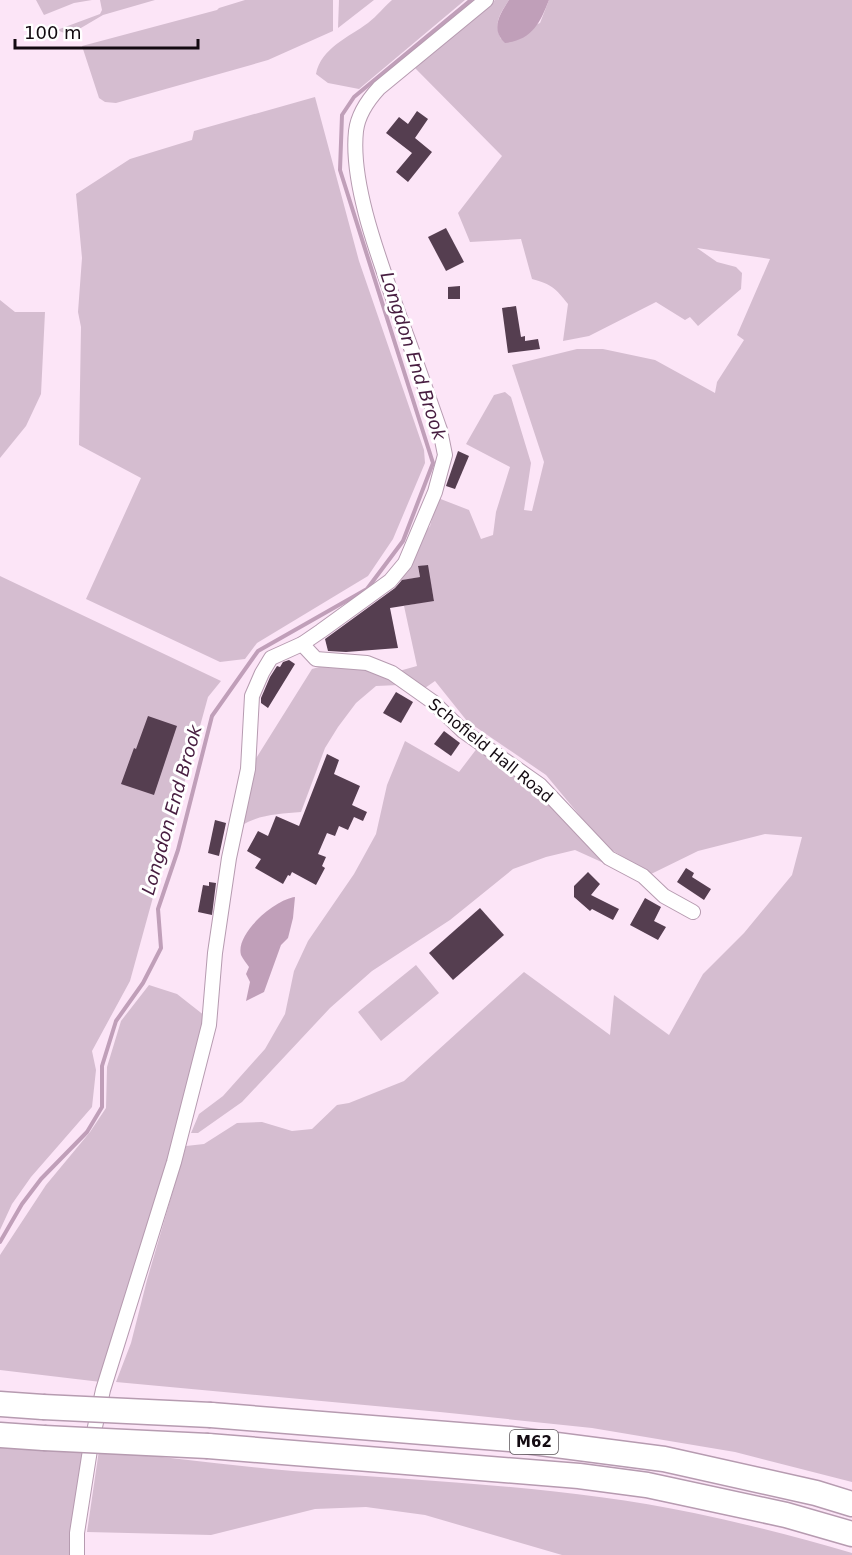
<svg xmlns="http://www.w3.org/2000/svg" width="852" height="1555" font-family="'DejaVu Sans',sans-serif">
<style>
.green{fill:#d5bdd0}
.water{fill:#c09fb9}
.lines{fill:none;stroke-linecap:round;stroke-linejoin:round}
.stream{stroke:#c09fb9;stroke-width:4}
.building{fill:#553e50}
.street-casing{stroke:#b69bb0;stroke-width:16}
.highway-casing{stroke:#b69bb0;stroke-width:27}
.street{stroke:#fff;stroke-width:14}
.highway{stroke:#fff;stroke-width:24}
.highway-bridge-casing{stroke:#b69bb0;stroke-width:27;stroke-linecap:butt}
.highway-bridge{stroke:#fff;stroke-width:24}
.labels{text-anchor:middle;stroke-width:6;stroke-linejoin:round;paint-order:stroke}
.shield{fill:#fff;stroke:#5a5458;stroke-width:1.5}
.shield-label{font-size:15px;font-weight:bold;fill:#130a11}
.street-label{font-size:16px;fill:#130a11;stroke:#fff}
.water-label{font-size:18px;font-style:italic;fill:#471d40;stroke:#fff}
</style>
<rect width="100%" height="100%" fill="#fce5f7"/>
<g class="green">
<path d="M36,0H92L74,3L44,15Z"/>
<path d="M100,0H155L103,15L69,35L57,30L100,14L102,10Z"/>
<path d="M245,0H333V31L268,60L251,65L116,103L105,102L99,98L82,46L217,10L219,8Z"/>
<path d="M339,0H374L338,28Z"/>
<path d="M392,0H465L359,89L328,83L316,74C321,48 349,37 368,23C377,16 384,7 392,0Z"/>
<path d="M495,0H509C500,14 493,23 501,39L540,23L549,0H852V1482L735,1452L592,1428L440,1412L116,1382L131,1343L147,1280L186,1146L204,1144L237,1123L262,1122L292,1131L312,1129L337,1105L349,1103L404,1081L524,972L610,1035L614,995L669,1035L703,974L744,933L792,875L802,837L765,834L698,851L649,875L625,858L605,846L546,775L467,721L435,681L425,688L402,678L399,671L417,666L404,606L434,600L427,565L418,567L420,577L399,581L413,560L421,538L430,526L438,498L469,510L481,539L493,535L496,512L510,467L466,444L494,395L505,392L511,397L531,463L524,510L532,511L544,462L512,365L577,349H603L655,360L715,393L717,382L744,340L737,335L770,259L697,248L717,262L736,267L742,273L741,289L698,326L690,317L685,320L656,302L589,336L563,341L568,304C556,289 552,284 532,279L521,239L470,242L458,213L502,156L413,66Z"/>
<path d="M315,97L359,261L424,450L425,463L393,539L368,576L257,643L245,659L220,662L86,599L141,478L79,445L81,327L78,312L82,258L76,194L130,159L192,140L194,131Z"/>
<path d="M0,300L15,312H45L41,394L26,426L0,458Z"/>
<path d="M0,576L221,681L208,697L130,981L92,1051L96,1070L92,1107L31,1177L12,1204L0,1230Z"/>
<path d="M326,665C359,666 370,669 399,685L376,686L356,703L338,727L325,748L301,812C280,814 259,814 241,826L255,760L312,669Z"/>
<path d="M405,741L459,772L478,747L536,787L628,874L575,850L546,857L513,869L450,920L372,971L330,1008L242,1102L198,1133H191L199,1114L223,1096L265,1049L285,1014L294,971L308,941L354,874L376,834L387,785Z"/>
<path d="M416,965L439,993L381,1041L358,1012Z"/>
<path d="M149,985L177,994L205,1016L172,1140L152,1227L101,1382L0,1370V1255L46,1185L90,1132L106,1108L107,1067L121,1021Z"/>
<path d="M0,1441L86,1448L72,1555H0Z"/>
<path d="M99,1450C163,1457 228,1465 293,1471C427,1481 562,1486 694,1513C747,1524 800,1538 852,1553V1555H562L425,1515L366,1507L315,1509L211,1535L87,1532Z"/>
</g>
<g class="water">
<path d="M509,0H549C540,23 532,40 505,43C490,29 500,14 509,0Z"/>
<path d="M295,897L293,918L288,938L281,945L264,992L246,1001L250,982L246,974L249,967C247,964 243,959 241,955C235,933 276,899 295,897Z"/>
</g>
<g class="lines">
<path class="stream" d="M0,1242L22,1204L41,1179L87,1132L102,1107V1066L116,1021L143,983L161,948L158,909L178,850L212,716L258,651L367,589L403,541L433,463L340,170L342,115L354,97L471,0"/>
</g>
<g class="building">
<path d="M417,111L428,119L415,138L432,152L408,182L396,172L412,153L386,133L399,117L408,124Z"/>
<path d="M446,228L464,262L446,271L428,237Z"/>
<path d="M460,286V299H448V287Z"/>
<path d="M516,306L521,337L525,336V341L538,339L540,349L508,353L502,308Z"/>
<path d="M458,451L469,456L455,489L446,486Z"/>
<path d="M428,565L434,601L390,608L398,648L346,652L328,651L325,639L395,588L402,580L420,577L418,566Z"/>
<path d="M289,660L295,664L268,708L261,703V698L270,677L277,666L280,667L283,662Z"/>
<path d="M396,692L413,702L401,723L383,713Z"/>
<path d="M148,716L177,726L154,795L121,784L134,748L136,749Z"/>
<path d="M444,731L460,743L451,756L434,744Z"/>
<path d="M327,754L339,760L334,774L360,786L352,805L367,812L363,821L354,817L348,830L339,826L335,836L327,833L318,854L326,857L322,866L325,868L316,885L292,872L290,876L288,875L283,884L255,868L261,859L247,851L258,831L268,836L276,816L299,826Z"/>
<path d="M215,820L226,823L219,856L208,853Z"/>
<path d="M686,868L694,873L692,877L711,889L704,900L677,882Z"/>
<path d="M588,872L600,884L591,895L619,909L613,920L592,909L590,911L574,897V886Z"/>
<path d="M209,882L216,883L212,915L198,912L203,885L209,886Z"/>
<path d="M645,898L661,907L654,921L666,927L658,940L630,925Z"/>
<path d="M480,908L504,935L453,980L429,953Z"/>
</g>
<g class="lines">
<g class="street-casing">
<g id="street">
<path d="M302,644L316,659L367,663L392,673L433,702L463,731L540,785L609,858L643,876L664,896L693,912"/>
<path d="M77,1555V1533L90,1450L103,1390L174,1162L209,1025L215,953L229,858L248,769L252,696L262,673L271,658L302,644L321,631L390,581L405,563L435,492L445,455L440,430C427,393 414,355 400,318C382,266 350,186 356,131C358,114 368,100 379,88L486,0"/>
</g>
</g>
<g class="highway-casing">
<g id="highway">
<path d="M0,1404L43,1407"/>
<path d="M211,1415L510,1439L664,1459L816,1493L852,1504"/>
<path d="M0,1435L44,1438"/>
<path d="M208,1446L579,1476L647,1485L786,1515L852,1534"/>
</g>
</g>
<use href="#street" class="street"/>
<use href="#highway" class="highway"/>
<g class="highway-bridge-casing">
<g id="highway-bridge">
<path d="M43,1407L211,1415"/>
<path d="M44,1438L208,1446"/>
</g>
</g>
<use href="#highway-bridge" class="highway-bridge"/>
</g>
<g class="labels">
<rect class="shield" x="510" y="1430" width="48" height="24" rx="4.5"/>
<g class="shield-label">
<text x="534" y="1447">M62</text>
</g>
<g class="street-label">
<text transform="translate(491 750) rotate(39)" y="6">Schofield Hall Road</text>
</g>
<g class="water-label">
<text transform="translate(413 356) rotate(72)" y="6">Longdon End Brook</text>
<text transform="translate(172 810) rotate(-74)" y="6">Longdon End Brook</text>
</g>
</g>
<path d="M15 39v9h183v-9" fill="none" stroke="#130a11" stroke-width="3"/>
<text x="24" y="39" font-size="18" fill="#130a11" stroke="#ffffff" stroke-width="4.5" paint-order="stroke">100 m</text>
</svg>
